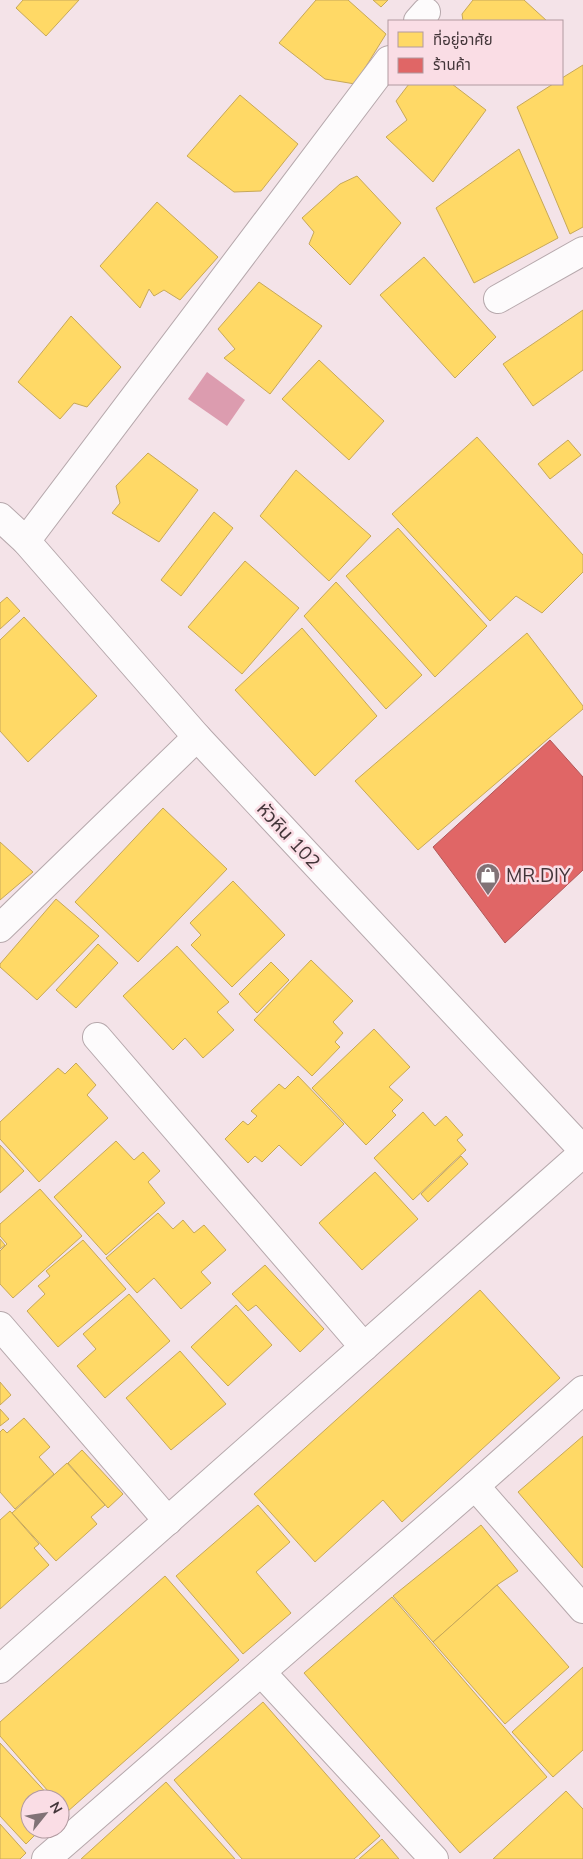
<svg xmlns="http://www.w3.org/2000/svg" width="583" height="1859" font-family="Mulish,'Noto Sans Thai',sans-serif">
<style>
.water{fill:#dc9caf}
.homes{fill:#ffd966;stroke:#c7a858}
.shops{fill:#e06666;stroke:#b15758}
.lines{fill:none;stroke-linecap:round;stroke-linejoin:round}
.minor-casing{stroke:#b6a8ac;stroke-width:30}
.tertiary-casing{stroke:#b6a8ac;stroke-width:30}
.minor{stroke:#fdfbfc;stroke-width:28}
.tertiary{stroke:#fdfbfc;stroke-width:28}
.labels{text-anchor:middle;stroke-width:5;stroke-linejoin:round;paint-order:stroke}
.street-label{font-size:19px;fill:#433539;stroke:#fadde5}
.poi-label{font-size:19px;fill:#433539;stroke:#fadde5;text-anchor:start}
</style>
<rect width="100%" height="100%" fill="#f4e3e8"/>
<path class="water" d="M207,372L245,400L227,426L188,399Z"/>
<g class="homes">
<path d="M23,0H79L46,36L16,8Z"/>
<path d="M316,0H348L386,34L355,84L325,79L279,43Z"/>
<path d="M373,0H388L381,7Z"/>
<path d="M473,0H524L547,21H463L462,14Z"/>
<path d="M583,65V227L570,234L517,107L553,84H562V78Z"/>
<path d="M409,84H452L486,110L433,182L386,137L407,120L396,101Z"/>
<path d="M240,95L298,144L261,191L234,192L187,156Z"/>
<path d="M519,149L558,238L474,283L436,208Z"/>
<path d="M357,176L401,223L350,285L309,244L314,232L302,218L340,184Z"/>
<path d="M157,202L218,257L180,300L164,290L154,296L149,289L140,308L100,266Z"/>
<path d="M424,257L496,337L455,378L380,295Z"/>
<path d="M259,282L322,326L270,394L224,358L235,349L218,329Z"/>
<path d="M583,310V370L533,406L503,364Z"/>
<path d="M71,316L121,367L87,407L74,403L60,419L18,382Z"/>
<path d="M319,360L384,421L349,460L282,399Z"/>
<path d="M477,437L583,555V572L542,613L516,596L490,621L392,514Z"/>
<path d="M568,440L581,455L550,479L538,464Z"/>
<path d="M148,453L198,490L159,542L112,513L120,503L116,486Z"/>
<path d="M296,470L371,536L329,581L260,516Z"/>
<path d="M214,512L233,528L181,596L161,580Z"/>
<path d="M398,528L487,626L435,677L346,576Z"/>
<path d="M245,561L299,608L242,674L188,627Z"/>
<path d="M336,582L422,675L386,709L304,616Z"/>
<path d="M7,597L20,611L0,629V603Z"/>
<path d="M24,617L97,696L28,762L0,731V640Z"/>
<path d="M302,628L377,716L315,776L235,690Z"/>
<path d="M527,633L583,706V709L418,850L355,781Z"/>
<path d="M163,808L227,869L138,962L75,902Z"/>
<path d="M0,842L33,872L0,900Z"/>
<path d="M233,881L285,935L232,987L191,945L201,935L190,923Z"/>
<path d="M56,899L99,936L37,1000L0,967V964Z"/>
<path d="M98,944L118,963L76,1008L56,990Z"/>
<path d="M177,946L229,1002L217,1012L234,1030L203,1058L185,1038L173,1050L123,996Z"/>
<path d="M311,960L353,1001L333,1022L343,1033L335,1042L340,1047L312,1076L254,1020Z"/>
<path d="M271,962L289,980L257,1013L239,994Z"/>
<path d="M374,1029L410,1067L389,1087L403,1100L392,1111L396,1115L366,1145L312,1088Z"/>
<path d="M76,1063L96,1085L87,1095L108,1118L39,1182L0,1139V1122L58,1068L65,1074Z"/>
<path d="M298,1076L344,1124L301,1166L279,1145L262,1162L255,1156L248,1163L225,1139L243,1121L248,1125L257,1116L251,1111L279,1084L285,1089Z"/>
<path d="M423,1112L435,1126L446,1116L463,1135L457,1140L466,1150L413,1200L374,1158Z"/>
<path d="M116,1141L134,1160L143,1152L160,1171L148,1182L165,1203L106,1255L54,1197Z"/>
<path d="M0,1145L24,1171L0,1193Z"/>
<path d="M461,1156L468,1164L428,1202L421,1194Z"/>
<path d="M375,1172L418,1219L362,1270L319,1223Z"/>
<path d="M40,1189L82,1236L13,1298L0,1284V1251L7,1244L0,1236V1224Z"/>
<path d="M158,1213L173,1229L183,1220L194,1233L204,1225L226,1250L201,1272L211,1283L181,1309L154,1278L137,1293L106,1258Z"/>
<path d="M0,1239L5,1245L0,1249Z"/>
<path d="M83,1240L126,1289L58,1347L27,1311L45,1294L38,1286L50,1276L46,1271Z"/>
<path d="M265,1265L324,1329L300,1352L256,1305L248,1311L232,1294Z"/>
<path d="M480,1290L560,1378L402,1522L383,1500L315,1562L254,1494Z"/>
<path d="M129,1294L170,1341L105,1398L77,1366L96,1349L83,1334Z"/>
<path d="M236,1305L272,1345L228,1386L191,1347Z"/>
<path d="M180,1351L226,1404L171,1450L126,1398Z"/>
<path d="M0,1382L11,1395L0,1405Z"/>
<path d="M0,1409L9,1419L0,1426Z"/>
<path d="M24,1418L50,1447L39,1457L54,1474L15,1509L0,1492V1432L3,1429L7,1433Z"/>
<path d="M583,1436V1568L518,1492Z"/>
<path d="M82,1450L123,1494L108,1508L68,1463Z"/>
<path d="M67,1463L105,1505L91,1517L97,1524L56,1561L12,1513Z"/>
<path d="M258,1505L290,1542L256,1572L291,1613L243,1654L176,1576Z"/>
<path d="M10,1511L39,1544L34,1548L49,1565L0,1609V1520Z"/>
<path d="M481,1525L518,1571L497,1585L433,1642L393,1596Z"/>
<path d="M165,1576L239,1660L67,1812L60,1804V1799H55L0,1736V1722Z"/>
<path d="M497,1585L569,1667L505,1724L433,1642Z"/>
<path d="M392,1597L547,1777L460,1853L304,1673Z"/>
<path d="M583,1667V1750L553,1777L512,1732Z"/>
<path d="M263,1702L380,1836L354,1859H242L174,1780Z"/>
<path d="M0,1743L52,1799H30V1829H41L26,1844L0,1816Z"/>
<path d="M166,1782L235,1859H81Z"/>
<path d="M566,1791L583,1809V1859H493Z"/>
<path d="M0,1824L26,1853L20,1859H0Z"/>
<path d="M382,1839L399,1859H359Z"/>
</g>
<path class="shops" d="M550,740L583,777V870L505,943L433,847Z"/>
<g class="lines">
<g class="minor-casing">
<g id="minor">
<path d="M418,21L426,12"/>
<path d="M498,299L583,251"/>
<path d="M26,541L389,60"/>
<path d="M0,928L197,737"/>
<path d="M97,1037L364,1347"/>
<path d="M0,1326L168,1521"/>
<path d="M475,1486L583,1609"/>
<path d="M0,1669L583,1153"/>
<path d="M261,1672L434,1859"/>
<path d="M46,1859L475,1486L583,1390"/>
</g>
</g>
<g class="tertiary-casing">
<path id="tertiary" d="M0,517L26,541L197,737L583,1150"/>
</g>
<use href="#minor" class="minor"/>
<use href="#tertiary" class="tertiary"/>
</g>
<defs>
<g id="shop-pin" transform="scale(1.25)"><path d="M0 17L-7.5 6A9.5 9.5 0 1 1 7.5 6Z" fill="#817276" stroke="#fadde5"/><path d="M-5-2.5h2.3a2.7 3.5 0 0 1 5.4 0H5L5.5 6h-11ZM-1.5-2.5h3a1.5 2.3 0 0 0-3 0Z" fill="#fff"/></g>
</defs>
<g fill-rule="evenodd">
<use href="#shop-pin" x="488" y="875"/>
</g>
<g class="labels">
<g class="street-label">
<text transform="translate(289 835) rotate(47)" y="7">หัวหิน 102</text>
</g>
<g class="poi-label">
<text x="506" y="882">MR.DIY</text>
</g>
</g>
<rect x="388" y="20" width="175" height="65" fill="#fadde5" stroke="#b19aa0"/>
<rect x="398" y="32" width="25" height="15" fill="#ffd966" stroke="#b19aa0"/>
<text x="433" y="45" font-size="15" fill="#433539">ที่อยู่อาศัย</text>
<rect x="398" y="58" width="25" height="15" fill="#e06666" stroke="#b19aa0"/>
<text x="433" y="70" font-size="15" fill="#433539">ร้านค้า</text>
<g transform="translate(45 1814) rotate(60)"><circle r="24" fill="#fadde5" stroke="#b19aa0"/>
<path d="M0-4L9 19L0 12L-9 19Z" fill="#817276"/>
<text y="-8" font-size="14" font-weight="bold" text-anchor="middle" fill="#433539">N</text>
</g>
</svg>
